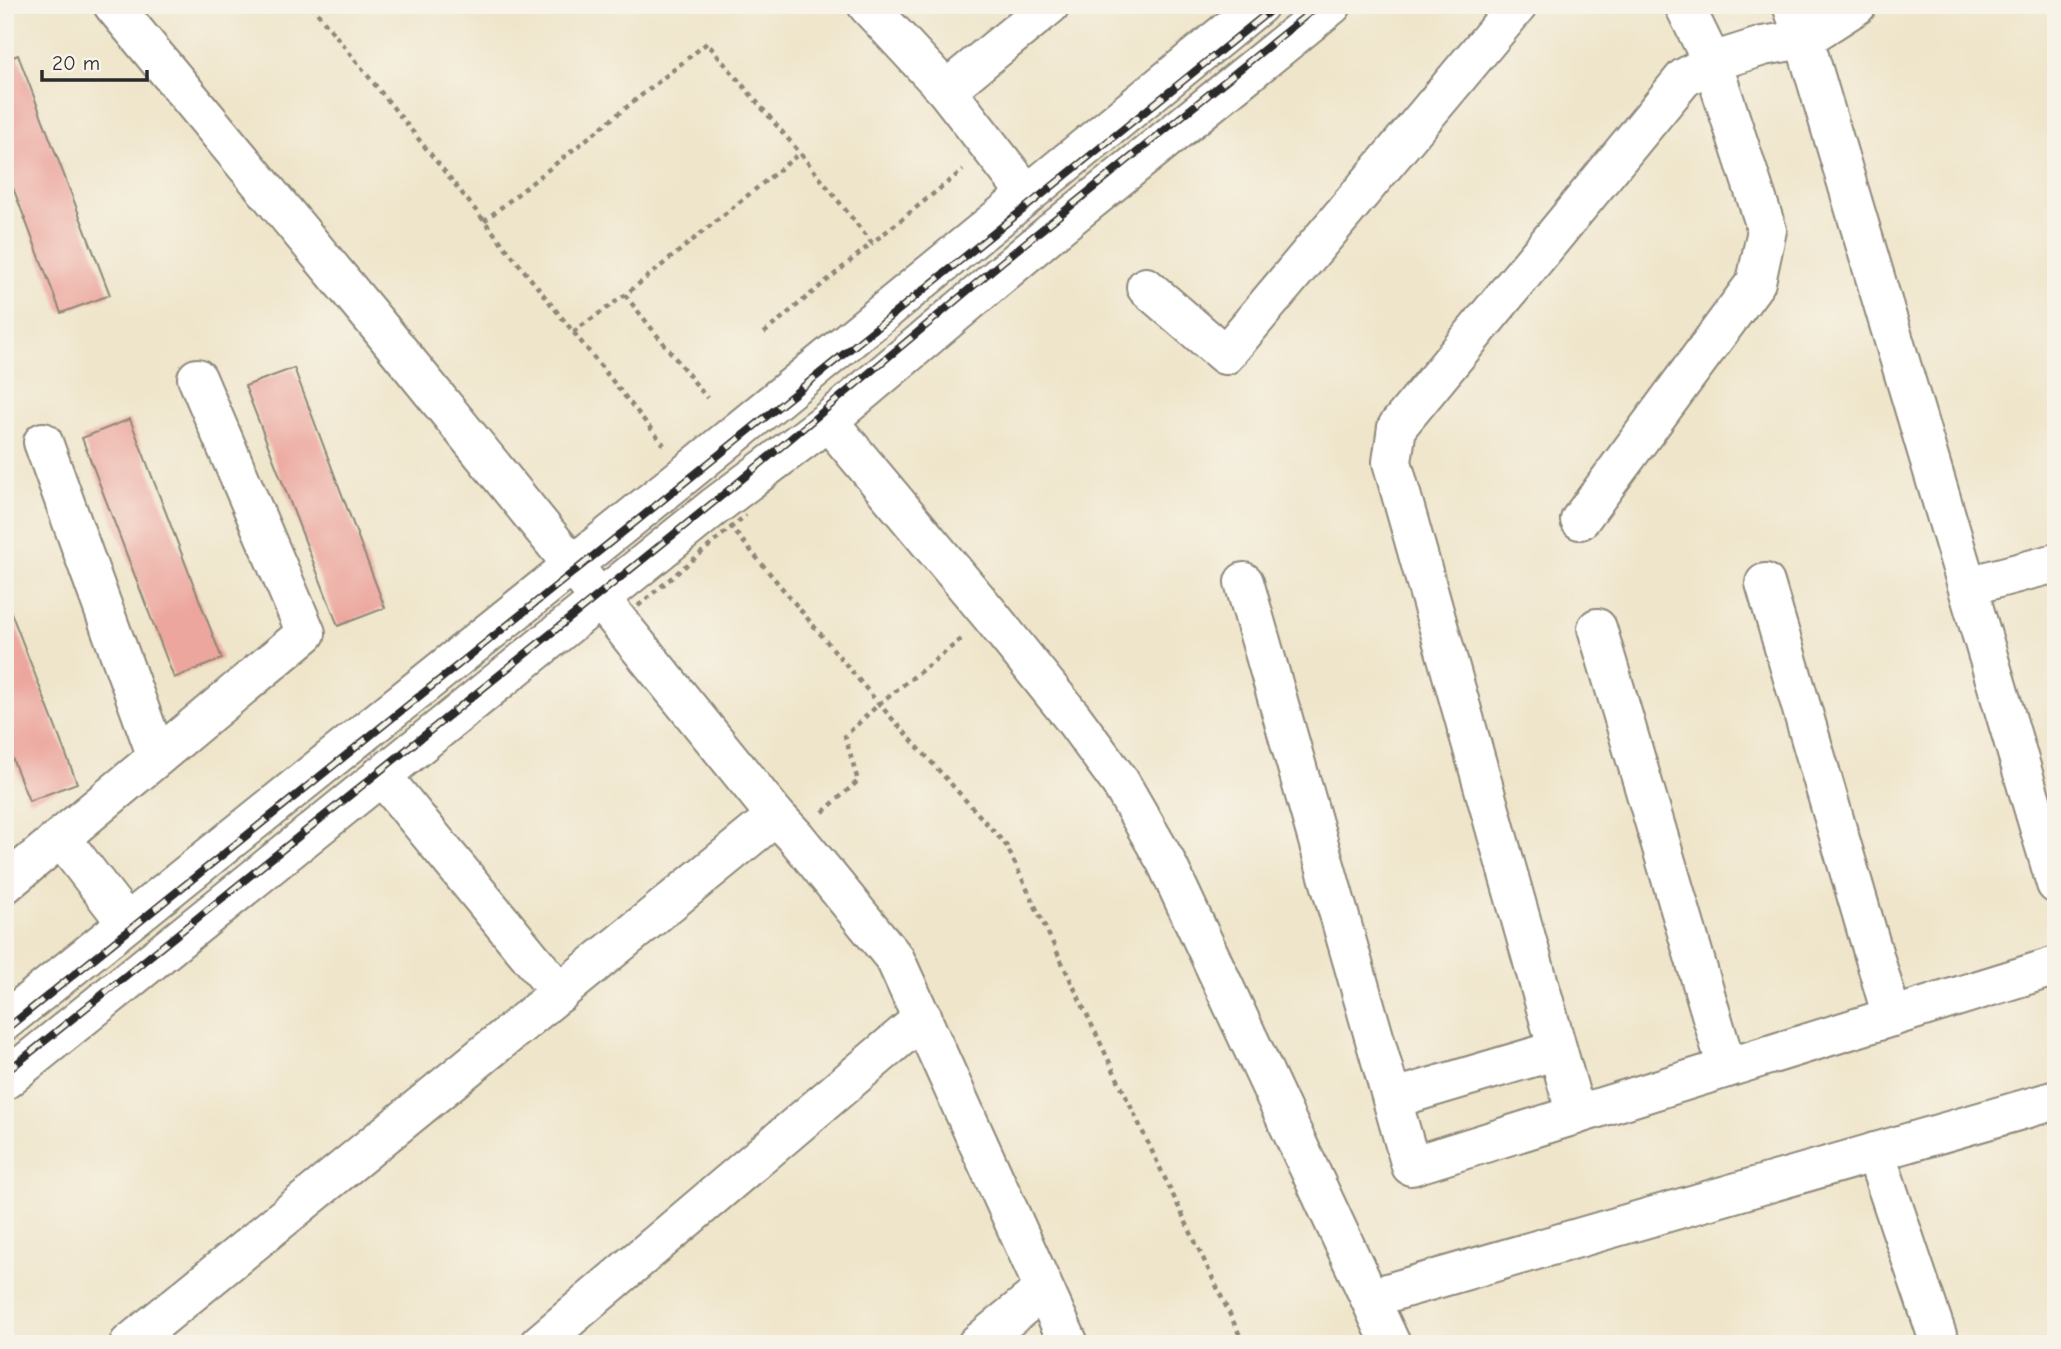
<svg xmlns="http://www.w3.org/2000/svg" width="2061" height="1349" font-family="'Comic Neue',sans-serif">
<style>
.building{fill:#eca69d}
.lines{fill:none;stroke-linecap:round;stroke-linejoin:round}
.minor-casing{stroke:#8d887a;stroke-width:42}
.path{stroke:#8d887a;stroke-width:4.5;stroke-dasharray:5 5;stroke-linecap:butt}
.minor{stroke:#fff;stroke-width:38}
.rail-casing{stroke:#2b2b2b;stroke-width:8}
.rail{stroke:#f7f3e8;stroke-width:5;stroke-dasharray:16;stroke-linecap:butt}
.path-bridge{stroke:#8d887a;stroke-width:4.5;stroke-dasharray:5 5;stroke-linecap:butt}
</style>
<rect width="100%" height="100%" fill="#f7f3e8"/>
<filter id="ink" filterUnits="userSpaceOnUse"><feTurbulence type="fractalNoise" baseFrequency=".0143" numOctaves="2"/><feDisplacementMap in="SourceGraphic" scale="14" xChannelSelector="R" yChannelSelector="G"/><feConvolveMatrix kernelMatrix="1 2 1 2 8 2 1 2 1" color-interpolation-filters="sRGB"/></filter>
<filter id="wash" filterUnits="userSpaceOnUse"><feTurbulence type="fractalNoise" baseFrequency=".00686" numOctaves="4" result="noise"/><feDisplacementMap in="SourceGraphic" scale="28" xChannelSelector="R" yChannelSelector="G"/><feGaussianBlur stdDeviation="1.57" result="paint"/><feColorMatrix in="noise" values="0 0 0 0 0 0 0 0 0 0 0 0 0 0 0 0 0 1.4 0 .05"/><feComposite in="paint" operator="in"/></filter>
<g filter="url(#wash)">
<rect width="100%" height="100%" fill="#efe5ca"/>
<g id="blocks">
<g class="building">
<path d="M18,55L110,295L61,313L5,167V60Z"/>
<path d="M294,368L385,608L338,626L245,386Z"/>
<path d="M130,419L222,659L174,678L82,438Z"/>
<path d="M5,597L77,783L29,801L5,740Z"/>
</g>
</g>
</g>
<g filter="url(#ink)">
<use href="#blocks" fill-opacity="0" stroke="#8d887a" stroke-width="2"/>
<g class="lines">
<g class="minor-casing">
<g id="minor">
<path d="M113,5L382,330L776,816L795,836L895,959L1069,1344"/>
<path d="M867,5L946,90L1027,194"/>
<path d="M1792,5L1804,39L2056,884"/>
<path d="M946,90L1050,5"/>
<path d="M1146,287L1225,355L1518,5"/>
<path d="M828,421L991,616L1073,718L1120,782L1166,862L1391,1344"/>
<path d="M43,442L157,757"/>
<path d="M1580,520L1756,282L1767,230L1712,62L1684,5"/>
<path d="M1244,582L1411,1166L2056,966"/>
<path d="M1765,583L1892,1017"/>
<path d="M1968,586L2056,563"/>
<path d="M1597,628L1727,1068"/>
<path d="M381,775L560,993"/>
<path d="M61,838L126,922"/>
<path d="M5,884L306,633L197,378"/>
<path d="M5,1021L687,473L1259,5"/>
<path d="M5,1080L714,507L828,421L1053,231L1332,5"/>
<path d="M1392,1099L1544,1054"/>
<path d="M1576,1115L1392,462L1397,427L1684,78L1712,62L1763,46L1804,39L1857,5"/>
<path d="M1875,1152L1940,1344"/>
<path d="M1370,1298L2056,1100"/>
<path d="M129,1344L776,816"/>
<path d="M539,1344L923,1018"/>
<path d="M977,1344L1043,1290"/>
</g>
</g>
<g class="path">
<path d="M311,5L664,445"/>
<path d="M484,221L707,43L800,153"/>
<path d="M625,295L707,398"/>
<path d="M573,332L625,295L800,153L872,243L963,170"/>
<path d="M764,333L872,243"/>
<path d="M736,533L879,704L1006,845L1244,1344"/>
<path d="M823,812L858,781L845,736L879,704L963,638"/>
</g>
<use href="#minor" class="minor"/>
<g class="rail-casing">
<g id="rail">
<path d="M5,1030L1277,5"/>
<path d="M5,1073L735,485L1003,261L1319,5"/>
</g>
</g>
<use href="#rail" class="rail"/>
<path class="path-bridge" d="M638,606L746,515"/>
</g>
</g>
<rect width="2061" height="1349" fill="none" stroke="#f7f3e8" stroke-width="28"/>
<path d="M42 70v10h105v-10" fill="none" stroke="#2b2b2b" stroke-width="3.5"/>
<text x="52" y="70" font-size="21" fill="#2b2b2b" stroke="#f7f3e8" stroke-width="5" paint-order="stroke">20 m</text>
</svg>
